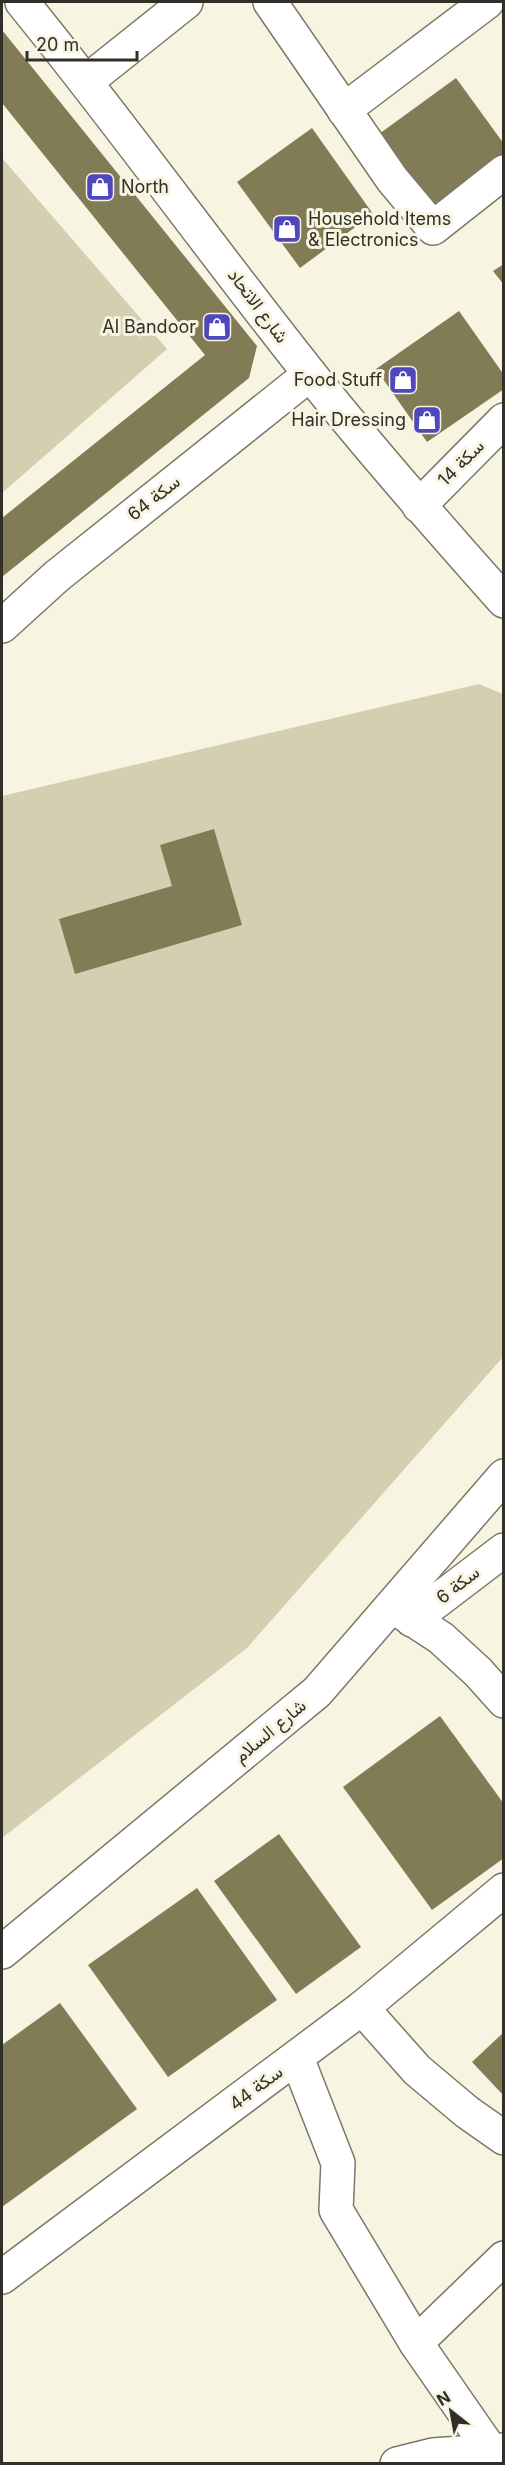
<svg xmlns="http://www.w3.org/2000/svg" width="505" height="2465" font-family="Inter,Vazirmatn,sans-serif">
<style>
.green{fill:#d3cfb0}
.building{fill:#827c56}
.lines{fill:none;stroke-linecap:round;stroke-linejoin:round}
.street-casing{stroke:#7b7867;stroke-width:36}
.secondary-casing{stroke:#7b7867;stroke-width:36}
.street{stroke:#fff;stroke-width:33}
.secondary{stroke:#fff;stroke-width:33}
.labels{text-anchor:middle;stroke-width:6;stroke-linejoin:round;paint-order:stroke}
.poi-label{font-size:18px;fill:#313028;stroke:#f7f4e1;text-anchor:end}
.street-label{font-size:18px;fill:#313028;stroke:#f7f4e1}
</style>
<rect width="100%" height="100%" fill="#f7f4e1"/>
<g class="green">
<path d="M2,158L167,349L2,493Z"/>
<path d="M479,684L503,694V1357L247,1648L2,1838V796Z"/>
</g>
<g class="building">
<path d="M2,30L257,346L249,378L2,577V518L205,355L2,103Z"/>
<path d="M456,78L504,144V177L430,229L368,142Z"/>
<path d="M312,128L373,214L300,268L237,182Z"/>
<path d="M504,264V285L493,271Z"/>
<path d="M459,311L504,375V389L427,442L376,369Z"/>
<path d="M214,829L242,925L75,974L59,919L172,886L160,845Z"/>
<path d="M440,1716L504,1804V1858L432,1910L343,1787Z"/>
<path d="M279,1834L361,1947L296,1994L214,1881Z"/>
<path d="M197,1888L277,2000L168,2077L88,1965Z"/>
<path d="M60,2003L137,2109L2,2207V2045Z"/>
<path d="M504,2032V2096L472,2062Z"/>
</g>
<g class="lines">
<g class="street-casing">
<g id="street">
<path d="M22,2C121,124 212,251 310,374C372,452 438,527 504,601"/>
<path d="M270,2L392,179L433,228L504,172"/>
<path d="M87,81L186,2"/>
<path d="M344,110L487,2"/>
<path d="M419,506L504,420"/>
<path d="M2,626L57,576L310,374"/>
<path d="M392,1606L441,1638L478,1672L504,1701"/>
<path d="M412,1620L504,1550"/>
<path d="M362,2008L417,2070L467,2112L504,2138"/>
<path d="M297,2058L338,2163L336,2210L416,2343L500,2464"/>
<path d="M2,2277L362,2008L504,1890"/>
<path d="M416,2343L504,2258"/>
<path d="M397,2464L433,2455L504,2450"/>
</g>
</g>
<g class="secondary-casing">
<path id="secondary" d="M2,1952L317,1692L504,1476"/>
</g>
<use href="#street" class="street"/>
<use href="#secondary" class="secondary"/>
</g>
<defs>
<g id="shop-square" transform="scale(1.5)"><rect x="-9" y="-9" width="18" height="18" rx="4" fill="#4f47be" stroke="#f7f4e1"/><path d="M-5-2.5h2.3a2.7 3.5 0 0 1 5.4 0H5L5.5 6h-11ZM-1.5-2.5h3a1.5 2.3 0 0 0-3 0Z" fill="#fff"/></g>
</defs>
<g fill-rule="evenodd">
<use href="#shop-square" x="100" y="187"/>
<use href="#shop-square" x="287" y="229"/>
<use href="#shop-square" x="217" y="327"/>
<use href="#shop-square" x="403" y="380"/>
<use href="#shop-square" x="427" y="420"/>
</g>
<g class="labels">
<g class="poi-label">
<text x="121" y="193" text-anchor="start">North</text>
<text x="308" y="225" text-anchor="start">Household Items<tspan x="308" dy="21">&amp; Electronics</tspan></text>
<text x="196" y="333">Al Bandoor</text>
<text x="382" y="386">Food Stuff</text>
<text x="406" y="426">Hair Dressing</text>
</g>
<g class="street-label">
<text transform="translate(258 306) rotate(53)" y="6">شارع الاتحاد</text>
<text transform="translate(461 463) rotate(-45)" y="6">سكة 14</text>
<text transform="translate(154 498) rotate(-38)" y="6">سكة 64</text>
<text transform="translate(458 1585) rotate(-38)" y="6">سكة 6</text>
<text transform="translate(270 1731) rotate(-40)" y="6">شارع السلام</text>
<text transform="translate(256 2088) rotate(-37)" y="6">سكة 44</text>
</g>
</g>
<rect width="505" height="2465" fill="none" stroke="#313028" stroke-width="6"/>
<g transform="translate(451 2411) rotate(329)" stroke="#f7f4e1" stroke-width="4.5" paint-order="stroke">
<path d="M0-4.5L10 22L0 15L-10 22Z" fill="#313028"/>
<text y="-9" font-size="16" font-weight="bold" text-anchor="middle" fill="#313028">N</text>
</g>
<path d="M27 51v9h110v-9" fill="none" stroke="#313028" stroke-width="3"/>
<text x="36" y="51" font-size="18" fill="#313028" stroke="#f7f4e1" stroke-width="4.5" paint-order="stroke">20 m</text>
</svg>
